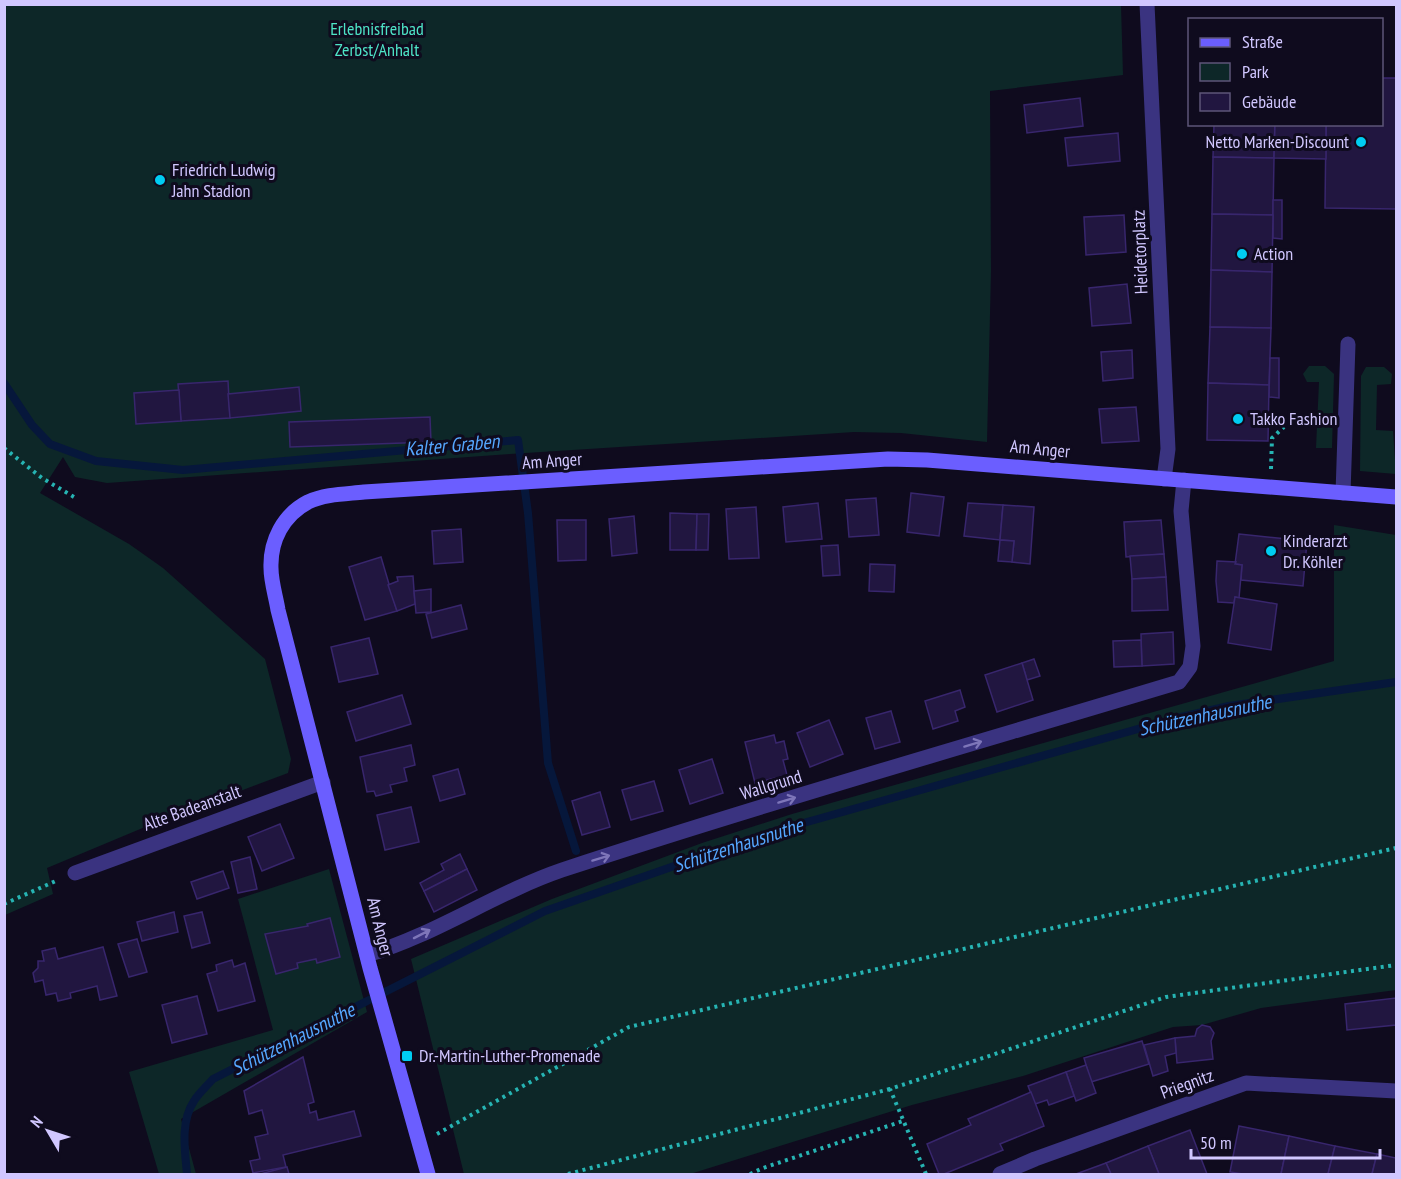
<svg xmlns="http://www.w3.org/2000/svg" width="1401" height="1179" font-family="'PT Sans Narrow',sans-serif">
<style>
.green{fill:#0d2728}
.lines{fill:none;stroke-linecap:round;stroke-linejoin:round}
.stream{stroke:#06173b;stroke-width:8}
.building{fill:#211640;stroke:#38266d;stroke-width:1.5}
.path{stroke:#26b4b3;stroke-width:4;stroke-dasharray:3 4.5;stroke-linecap:butt}
.lane{stroke:#3a3380;stroke-width:15}
.street{stroke:#3a3380;stroke-width:15}
.secondary{stroke:#6b5eff;stroke-width:15}
.oneway{stroke:#7e76b9}
.poi-dot{fill:#00cdf2;stroke:#0f0b1e;stroke-width:2}
.labels{text-anchor:middle;stroke-width:6;stroke-linejoin:round;paint-order:stroke}
.park-label{font-size:18px;fill:#4ee4c7;stroke:#0f0b1e}
.poi-label{font-size:18px;fill:#d1c7ff;stroke:#0f0b1e;text-anchor:start}
.street-label{font-size:18px;fill:#d1c7ff;stroke:#0f0b1e}
.water-label{font-size:20px;font-style:italic;fill:#55a7ff;stroke:#0f0b1e}
</style>
<rect width="100%" height="100%" fill="#0f0b1e"/>
<g class="green">
<path d="M5,5H1121L1123,75L990,91L991,271L987,442L901,433L854,432L510,454L107,483L75,477L63,457L40,493L129,544L163,568L265,659L291,759L288,773L145,827L47,868L53,894L5,915Z"/>
<path d="M1309,366H1325L1334,374L1332,448H1316L1319,382H1307L1303,374Z"/>
<path d="M1366,367H1384L1392,374L1391,384L1377,385L1376,430L1393,431L1396,474L1360,471L1361,376Z"/>
<path d="M1334,525L1396,535V990L1261,1008L1202,1025L1173,1027L1023,1076L912,1105L690,1174H464L411,959L552,899L702,843L792,814L1334,661Z"/>
<path d="M329,869L367,1012L181,1119L196,1174H159L129,1072L273,1030L238,899Z"/>
</g>
<g class="lines">
<g class="stream">
<path d="M4,383L32,425L50,444L96,461L183,470L518,440L528,513L548,763L576,851"/>
<path d="M187,1174C185,1151 180,1122 194,1101C199,1093 207,1086 213,1079L545,911L775,831L1177,718L1229,706L1396,682"/>
</g>
</g>
<g class="building">
<path d="M1382,78H1396V209L1325,208L1326,124H1382Z"/>
<path d="M1080,98L1083,126L1027,133L1024,105Z"/>
<path d="M1214,124H1275L1274,158L1213,157Z"/>
<path d="M1275,124H1326V159L1274,158Z"/>
<path d="M1118,133L1120,161L1068,166L1065,138Z"/>
<path d="M1213,157L1274,158L1273,215L1212,214Z"/>
<path d="M1273,200H1282V239L1273,238Z"/>
<path d="M1212,214L1273,215L1272,272L1211,270Z"/>
<path d="M1124,215L1126,252L1086,255L1084,217Z"/>
<path d="M1211,270L1272,272L1271,328L1210,327Z"/>
<path d="M1127,284L1131,323L1092,326L1089,288Z"/>
<path d="M1210,327L1271,328L1269,385L1208,383Z"/>
<path d="M1132,350L1133,378L1103,381L1101,352Z"/>
<path d="M1270,358H1279V398L1269,397Z"/>
<path d="M228,381L230,418L181,421L178,384Z"/>
<path d="M1208,383L1269,385L1268,441L1207,440Z"/>
<path d="M299,387L301,411L230,418L228,394Z"/>
<path d="M179,390L181,421L136,424L134,393Z"/>
<path d="M1136,407L1139,441L1102,443L1099,409Z"/>
<path d="M430,417L431,442L290,447L289,422Z"/>
<path d="M911,493L944,497L939,536L907,532Z"/>
<path d="M876,498L879,535L849,537L846,500Z"/>
<path d="M818,503L822,539L786,542L783,507Z"/>
<path d="M968,503L1003,505L1000,540L964,536Z"/>
<path d="M1003,505L1034,507L1030,564L1012,562L1014,541L1000,540Z"/>
<path d="M756,507L759,558L729,559L726,509Z"/>
<path d="M670,513L697,514L696,550H670Z"/>
<path d="M697,514H709L708,550H696Z"/>
<path d="M634,516L637,553L612,556L609,519Z"/>
<path d="M557,520H586V560L558,561Z"/>
<path d="M1161,520L1164,554L1126,557L1124,522Z"/>
<path d="M461,529L463,562L434,564L432,531Z"/>
<path d="M1239,534L1307,541L1303,586L1241,580L1242,565L1235,564Z"/>
<path d="M1000,540L1014,541L1012,562L998,561Z"/>
<path d="M838,545L840,575L823,576L821,546Z"/>
<path d="M1164,554L1166,577L1132,579L1130,556Z"/>
<path d="M381,557L397,611L365,620L349,567Z"/>
<path d="M1217,561L1236,562L1235,564L1242,565L1239,598L1235,597L1234,603L1218,602L1216,581Z"/>
<path d="M870,564L895,565L894,592L869,591Z"/>
<path d="M413,576L415,604L397,611L388,585L398,581L397,577Z"/>
<path d="M1166,577L1168,610L1132,611V579Z"/>
<path d="M431,589V612L416,613L414,591Z"/>
<path d="M1235,597L1277,604L1271,650L1228,643Z"/>
<path d="M461,605L467,629L432,638L426,614Z"/>
<path d="M1173,632L1174,664L1142,666L1141,634Z"/>
<path d="M369,638L378,674L339,682L331,647Z"/>
<path d="M1141,640L1142,666L1114,667L1113,641Z"/>
<path d="M1034,659L1040,676L1027,680L1022,663Z"/>
<path d="M1022,663L1033,700L997,712L985,675Z"/>
<path d="M960,690L965,707L955,711L958,721L933,729L925,701Z"/>
<path d="M402,695L411,724L356,741L347,712Z"/>
<path d="M891,711L900,742L875,749L866,718Z"/>
<path d="M829,720L843,754L810,767L797,733Z"/>
<path d="M774,735L776,743L784,741L788,759L783,760L787,775L755,783L745,742Z"/>
<path d="M411,745L415,765L404,768L407,781L390,785L392,792L376,796L374,791L367,792L360,757Z"/>
<path d="M712,759L723,793L690,804L679,770Z"/>
<path d="M458,769L465,794L440,801L433,776Z"/>
<path d="M654,781L663,811L631,820L622,790Z"/>
<path d="M600,792L610,827L582,835L572,801Z"/>
<path d="M411,807L419,842L385,850L377,815Z"/>
<path d="M280,824L294,858L262,871L248,837Z"/>
<path d="M460,854L467,869L424,891L420,883L444,870L441,864Z"/>
<path d="M250,857L257,889L238,893L231,862Z"/>
<path d="M467,869L477,890L434,912L424,891Z"/>
<path d="M223,871L229,888L197,899L191,882Z"/>
<path d="M174,912L178,932L142,941L137,922Z"/>
<path d="M202,912L210,943L192,948L184,916Z"/>
<path d="M330,918L340,957L317,963L316,959L297,963L298,968L276,974L265,934L308,926L307,924Z"/>
<path d="M137,939L147,972L129,977L118,944Z"/>
<path d="M103,947L117,996L100,1000L97,986L70,993L71,998L58,1001L56,993L46,995L43,980L35,982L33,973L38,968V961H44L42,951L55,948L58,959Z"/>
<path d="M232,960L234,967L245,963L255,1001L218,1011L207,974L217,971L216,965Z"/>
<path d="M197,996L207,1034L172,1043L162,1005Z"/>
<path d="M1396,998V1025L1347,1030L1345,1004Z"/>
<path d="M1202,1025L1210,1027L1214,1033L1211,1041L1213,1059L1177,1063L1175,1038L1195,1036L1197,1029Z"/>
<path d="M1175,1038L1176,1053L1165,1056L1168,1071L1153,1076L1144,1045Z"/>
<path d="M1142,1041L1149,1064L1091,1082L1084,1058Z"/>
<path d="M303,1057L314,1102L308,1104L310,1113L316,1111L318,1120L354,1111L361,1136L283,1155L286,1167L253,1173L250,1161L260,1159L255,1137L268,1134L262,1110L249,1114L244,1091Z"/>
<path d="M1086,1065L1096,1093L1076,1101L1066,1072Z"/>
<path d="M1066,1072L1074,1096L1049,1105L1047,1100L1035,1104L1028,1086Z"/>
<path d="M1031,1092L1044,1126L1000,1144L1003,1150L944,1174H939L927,1144L971,1125L968,1119Z"/>
<path d="M1239,1126L1289,1136L1281,1174H1243L1230,1172Z"/>
<path d="M1190,1130L1207,1174H1159L1148,1146Z"/>
<path d="M1289,1136L1335,1146L1328,1174H1281Z"/>
<path d="M1148,1146L1159,1174H1111L1106,1163Z"/>
<path d="M1335,1146L1377,1154L1372,1174H1328Z"/>
<path d="M1377,1154L1396,1158V1174H1372Z"/>
<path d="M1106,1163L1111,1174H1076Z"/>
<path d="M287,1167L289,1174H260Z"/>
</g>
<g class="lines">
<g class="path">
<path d="M4,448L42,478L74,497"/>
<path d="M1271,469L1272,438L1284,427"/>
<path d="M4,904L58,880"/>
<path d="M437,1134L629,1027L1396,848"/>
<path d="M568,1174L890,1089"/>
<path d="M750,1174L763,1168L903,1121"/>
<path d="M926,1174L890,1089L1166,997L1396,965"/>
</g>
<path class="lane" d="M1343,493L1348,344"/>
<g class="street">
<path d="M1147,4L1168,449L1164,479"/>
<path d="M75,873L323,782"/>
<path d="M367,955C435,935 495,893 562,870C766,803 973,744 1179,682L1190,667L1193,646L1181,511L1184,480"/>
<path d="M1000,1174L1035,1159L1246,1083L1396,1091"/>
</g>
<path class="secondary" d="M428,1174L370,968L278,610C276,597 271,582 271,568C270,541 283,515 308,502C325,494 346,494 364,492L888,459L927,460L1396,497"/>
</g>
<defs><path id="oneway-shaft" d="M-6 0H5M1.5-3L5.5 0L1.5 3" fill="none" stroke-width="1.6" stroke-linecap="round" stroke-linejoin="round" transform="scale(1.5)"/></defs>
<g class="oneway">
<use href="#oneway-shaft" transform="translate(973 744) rotate(-17)"/>
<use href="#oneway-shaft" transform="translate(787 800) rotate(-17)"/>
<use href="#oneway-shaft" transform="translate(601 858) rotate(-17)"/>
<use href="#oneway-shaft" transform="translate(422 934) rotate(-27)"/>
</g>
<g class="poi-dot">
<circle cx="1361" cy="142" r="6"/>
<circle cx="160" cy="180" r="6"/>
<circle cx="1242" cy="254" r="6"/>
<circle cx="1238" cy="419" r="6"/>
<circle cx="1271" cy="551" r="6"/>
<rect x="401" y="1050" width="12" height="12" rx="3"/>
</g>
<g class="labels">
<g class="park-label">
<text x="377" y="35">Erlebnisfreibad<tspan x="377" dy="21">Zerbst/Anhalt</tspan></text>
</g>
<g class="poi-label">
<text x="1349" y="148" text-anchor="end">Netto Marken-Discount</text>
<text x="172" y="176">Friedrich Ludwig<tspan x="172" dy="21">Jahn Stadion</tspan></text>
<text x="1254" y="260">Action</text>
<text x="1250" y="425">Takko Fashion</text>
<text x="1283" y="547">Kinderarzt<tspan x="1283" dy="21">Dr. Köhler</tspan></text>
<text x="419" y="1062">Dr.-Martin-Luther-Promenade</text>
</g>
<g class="street-label">
<text transform="translate(1140 252) rotate(-92)" y="6">Heidetorplatz</text>
<text transform="translate(1040 449) rotate(5)" y="6">Am Anger</text>
<text transform="translate(552 461) rotate(-4)" y="6">Am Anger</text>
<text transform="translate(771 785) rotate(-17)" y="6">Wallgrund</text>
<text transform="translate(192 808) rotate(-20)" y="6">Alte Badeanstalt</text>
<text transform="translate(380 927) rotate(76)" y="6">Am Anger</text>
<text transform="translate(1187 1084) rotate(-20)" y="6">Priegnitz</text>
</g>
<g class="water-label">
<text transform="translate(452 445) rotate(-5)" y="7">Kalter Graben</text>
<text transform="translate(1205 715) rotate(-12)" y="7">Schützenhausnuthe</text>
<text transform="translate(738 845) rotate(-18)" y="7">Schützenhausnuthe</text>
<text transform="translate(293 1039) rotate(-27)" y="7">Schützenhausnuthe</text>
</g>
</g>
<rect width="1401" height="1179" fill="none" stroke="#d1c7ff" stroke-width="12"/>
<rect x="1188" y="18" width="195" height="108" fill="#0f0b1e" stroke="#5d5678" stroke-width="1.5"/>
<rect x="1200" y="38" width="30" height="9" fill="#6b5eff" stroke="#5d5678" stroke-width="1.5"/>
<text x="1242" y="48" font-size="18" fill="#d1c7ff">Straße</text>
<rect x="1200" y="63" width="30" height="18" fill="#0d2728" stroke="#5d5678" stroke-width="1.5"/>
<text x="1242" y="78" font-size="18" fill="#d1c7ff">Park</text>
<rect x="1200" y="93" width="30" height="18" fill="#211640" stroke="#5d5678" stroke-width="1.5"/>
<text x="1242" y="108" font-size="18" fill="#d1c7ff">Gebäude</text>
<g transform="translate(48 1131) rotate(309)" stroke="#0f0b1e" stroke-width="4.5" paint-order="stroke">
<path d="M0-4.5L10 22L0 15L-10 22Z" fill="#d1c7ff"/>
<text y="-9" font-size="16" font-weight="bold" text-anchor="middle" fill="#d1c7ff">N</text>
</g>
<path d="M1191 1149v9h189v-9" fill="none" stroke="#d1c7ff" stroke-width="3"/>
<text x="1200" y="1149" font-size="18" fill="#d1c7ff" stroke="#0f0b1e" stroke-width="4.5" paint-order="stroke">50 m</text>
</svg>
